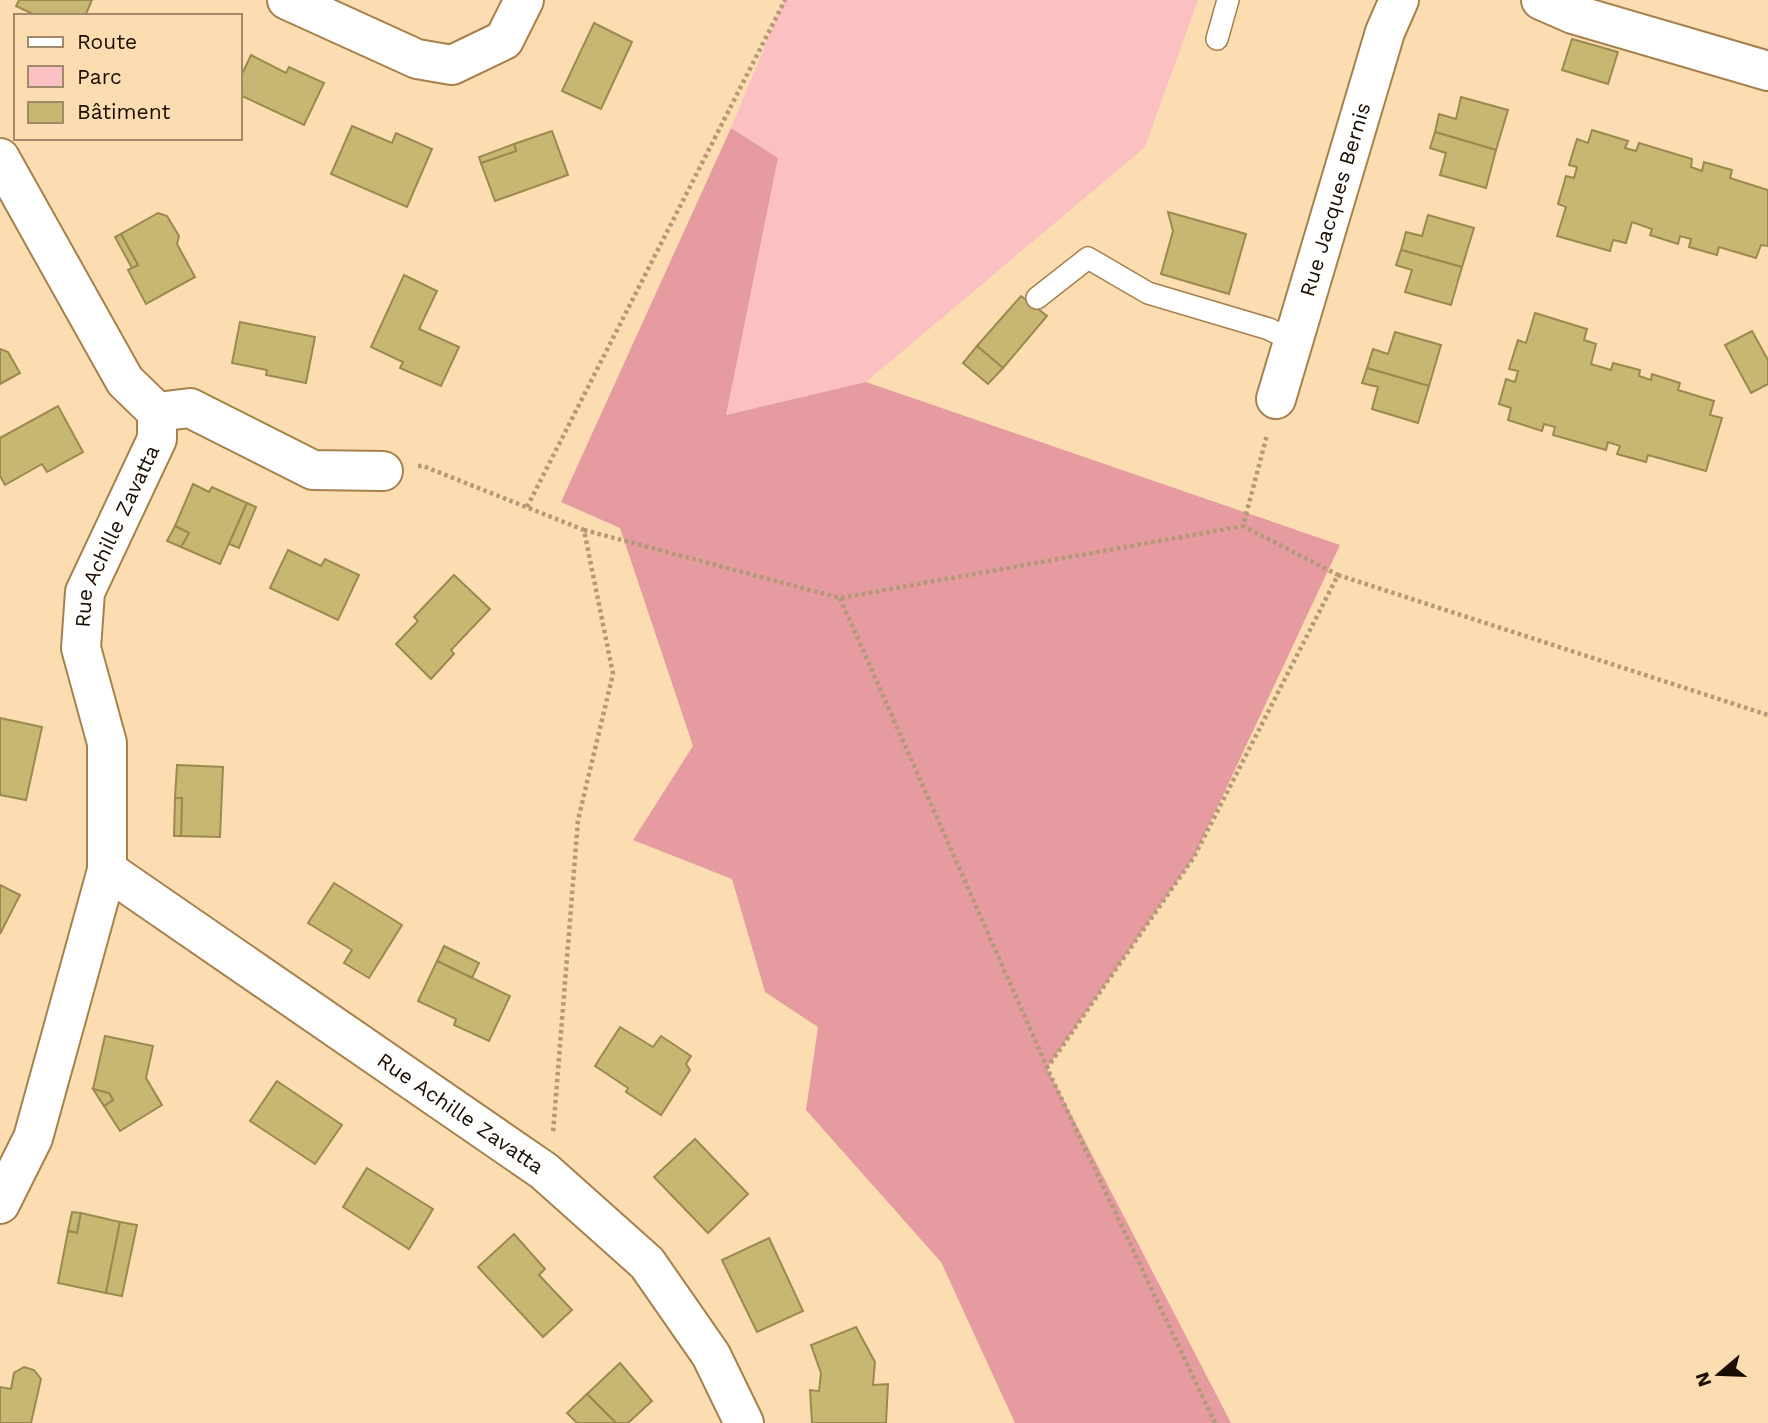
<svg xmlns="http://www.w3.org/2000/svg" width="1768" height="1423" font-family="'Work Sans',sans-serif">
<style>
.green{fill:#fac0c2}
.forest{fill:#e59b9f}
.building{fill:#c8b673;stroke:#9a8a4e;stroke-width:2}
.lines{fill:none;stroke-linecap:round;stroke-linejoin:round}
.lane-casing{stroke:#a6814d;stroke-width:24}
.street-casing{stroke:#a6814d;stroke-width:42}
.path{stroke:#b39977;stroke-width:4.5;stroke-dasharray:3.5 3.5;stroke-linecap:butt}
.lane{stroke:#fff;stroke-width:21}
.street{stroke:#fff;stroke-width:38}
.labels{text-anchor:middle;stroke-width:6;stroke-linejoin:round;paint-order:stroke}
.street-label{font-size:21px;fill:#1b0d00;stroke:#fcdcb1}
</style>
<rect width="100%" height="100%" fill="#fcdcb1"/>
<path class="green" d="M784,0H1198L1145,147L866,382L725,415L778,158L731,128Z"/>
<path class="forest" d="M731,128L778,158L726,415L866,382L1340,545L1194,857L1047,1068L1231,1423H1015L941,1262L806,1110L818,1027L765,992L732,879L633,840L693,746L620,528L561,502Z"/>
<g class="building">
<path d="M19,0H92L85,16H37L16,6Z"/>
<path d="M594,23L632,42L601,109L562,91Z"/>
<path d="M1572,39L1618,52L1608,84L1562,70Z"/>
<path d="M251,55L286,73L289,67L324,83L304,125L240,95V78Z"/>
<path d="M1461,97L1508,110L1496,150L1435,132L1439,114L1456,119Z"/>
<path d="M352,126L392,143L396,133L432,149L407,207L331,174Z"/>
<path d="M1592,130L1628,141L1625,148L1636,151L1639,143L1692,159L1691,167L1702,171L1704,162L1732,170L1730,178L1768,190V246L1761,245L1756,258L1719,247L1717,255L1689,247L1691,239L1680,236L1678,244L1650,235L1652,229L1632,222L1626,243L1613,240L1610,251L1557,236L1566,207L1558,204L1566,176L1574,178L1577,167L1569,165L1577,139L1588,143Z"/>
<path d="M552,131L568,175L495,201L481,163L516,151L514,144Z"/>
<path d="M1435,132L1496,150L1486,188L1440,175L1446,153L1430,148Z"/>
<path d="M514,144L516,151L481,163L479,157Z"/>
<path d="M1168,212L1246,234L1229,294L1161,274L1173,231Z"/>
<path d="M158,213L167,216L179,236L177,244L195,277L146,304L128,270L138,265L121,234Z"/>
<path d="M1428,215L1474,228L1462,267L1401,250L1406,232L1422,236Z"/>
<path d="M121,234L138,265L132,268L115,237Z"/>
<path d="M1401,250L1462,267L1451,305L1405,292L1412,270L1396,265Z"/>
<path d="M404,275L437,291L419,329L459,347L441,386L400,368L403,362L371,347Z"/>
<path d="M1021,296L1047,316L1003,368L977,346Z"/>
<path d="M1535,313L1587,329L1584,340L1596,344L1591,364L1611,370L1613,363L1640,370L1639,376L1651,380L1652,374L1680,383L1678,390L1714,401L1710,415L1722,418L1706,471L1648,455L1646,462L1617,454L1620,446L1608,442L1606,450L1553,435L1555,427L1544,424L1542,431L1508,420L1511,408L1499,404L1506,379L1515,382L1518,371L1509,369L1518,340L1526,343Z"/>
<path d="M240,322L315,337L306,383L266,375L267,370L232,363Z"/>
<path d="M1752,331L1768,360V384L1751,393L1725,345Z"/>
<path d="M1395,332L1441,345L1429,386L1367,368L1373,349L1388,354Z"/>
<path d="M977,346L1003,368L988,384L963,363Z"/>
<path d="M0,349L8,352L20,373L0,384Z"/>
<path d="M1367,368L1429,386L1418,423L1372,409L1378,387L1362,383Z"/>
<path d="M58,406L83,452L47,472L42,464L5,485L0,476V438Z"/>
<path d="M193,484L209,492L212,487L247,503L220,564L181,547L189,533L175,526Z"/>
<path d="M247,503L256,507L239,548L229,544Z"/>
<path d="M175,526L189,533L181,547L167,541Z"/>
<path d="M288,550L321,566L325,559L359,575L338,620L270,588Z"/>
<path d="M454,575L490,609L451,650L454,654L431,679L396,644L418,621L414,617Z"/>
<path d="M0,718L42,727L26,800L0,795Z"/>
<path d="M177,765L223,767L220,837L181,836L182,798H175Z"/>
<path d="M175,798H182L181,836H174Z"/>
<path d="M334,883L402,925L369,978L344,963L352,950L308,923Z"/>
<path d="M0,885L20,895L0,934Z"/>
<path d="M444,946L479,963L472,978L437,961Z"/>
<path d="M437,961L510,996L489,1041L454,1025L456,1019L418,1001Z"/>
<path d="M620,1027L653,1047L661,1036L691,1056L686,1064L690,1070L661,1115L626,1092L628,1088L595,1066Z"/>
<path d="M105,1036L153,1046L146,1078L162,1105L120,1131L104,1106L113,1100L109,1093L93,1089Z"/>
<path d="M277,1081L342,1125L315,1164L250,1121Z"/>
<path d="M93,1089L109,1093L113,1100L104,1106Z"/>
<path d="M695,1139L748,1194L708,1233L654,1177Z"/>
<path d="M367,1168L433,1209L409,1249L343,1207Z"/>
<path d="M72,1212L81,1213L77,1233L68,1231Z"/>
<path d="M81,1213L120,1222L106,1293L58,1283L68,1231L77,1233Z"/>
<path d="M120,1222L137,1225L122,1296L106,1293Z"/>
<path d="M514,1234L545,1269L539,1275L572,1310L543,1337L478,1267Z"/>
<path d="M769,1238L803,1311L757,1332L722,1260Z"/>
<path d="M856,1327L875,1362L873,1385L888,1384L886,1423H812L810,1390L819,1391L821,1373L811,1345Z"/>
<path d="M620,1363L652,1401L628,1423H616L587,1394Z"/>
<path d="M24,1367L34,1370L41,1379L31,1423H0V1387L11,1389L14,1373Z"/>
<path d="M587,1394L616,1423H577L567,1413Z"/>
</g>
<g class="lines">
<g class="lane-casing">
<g id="lane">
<path d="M1217,39L1228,0"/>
<path d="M1037,298L1088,258L1148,293L1269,329L1293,341"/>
</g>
</g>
<g class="street-casing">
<g id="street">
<path d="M287,0L417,59L452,65L504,40L524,0"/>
<path d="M1541,0L1573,14L1768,71"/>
<path d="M0,158L125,381L157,412L190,408L313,470L383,471"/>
<path id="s1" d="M1276,399L1385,32L1399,0"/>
<path id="s2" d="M107,870L544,1171L647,1263L711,1355L744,1423"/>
<path id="s3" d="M0,1204L33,1138L107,870V743L81,648L85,592L157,439V412"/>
</g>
</g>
<g class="path">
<path d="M418,466H423L584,530L613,674L578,820L553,1133"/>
<path d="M527,507L785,0"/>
<path d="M584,530L840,598L1243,526"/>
<path d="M1338,575L1768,715"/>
<path d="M840,598L1047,1067"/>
<path d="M1215,1423L1047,1068L1194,857L1338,575L1243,526L1267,435"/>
</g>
<use href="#lane" class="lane"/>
<use href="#street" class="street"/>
</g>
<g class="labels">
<g class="street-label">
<text dy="7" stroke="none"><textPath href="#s1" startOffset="208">Rue Jacques Bernis</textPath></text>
<text dy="7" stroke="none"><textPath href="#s3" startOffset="696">Rue Achille Zavatta</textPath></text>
<text dy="7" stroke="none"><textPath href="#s2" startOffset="429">Rue Achille Zavatta</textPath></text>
</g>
</g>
<rect x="14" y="14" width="228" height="126" fill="#fcdcb1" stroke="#a2896a" stroke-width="2"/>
<rect x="28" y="37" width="35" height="10" fill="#ffffff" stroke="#a2896a" stroke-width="2"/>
<text x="77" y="49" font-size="21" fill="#1b0d00">Route</text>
<rect x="28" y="66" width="35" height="21" fill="#fac0c2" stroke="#a2896a" stroke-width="2"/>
<text x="77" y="84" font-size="21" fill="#1b0d00">Parc</text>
<rect x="28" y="102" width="35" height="21" fill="#c8b673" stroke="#a2896a" stroke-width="2"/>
<text x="77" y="119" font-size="21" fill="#1b0d00">Bâtiment</text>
<g transform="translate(1719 1374) rotate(251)" stroke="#fcdcb1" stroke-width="5" paint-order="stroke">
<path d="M0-5L12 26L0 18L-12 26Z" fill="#1b0d00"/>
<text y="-10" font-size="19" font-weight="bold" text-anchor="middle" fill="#1b0d00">N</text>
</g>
</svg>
